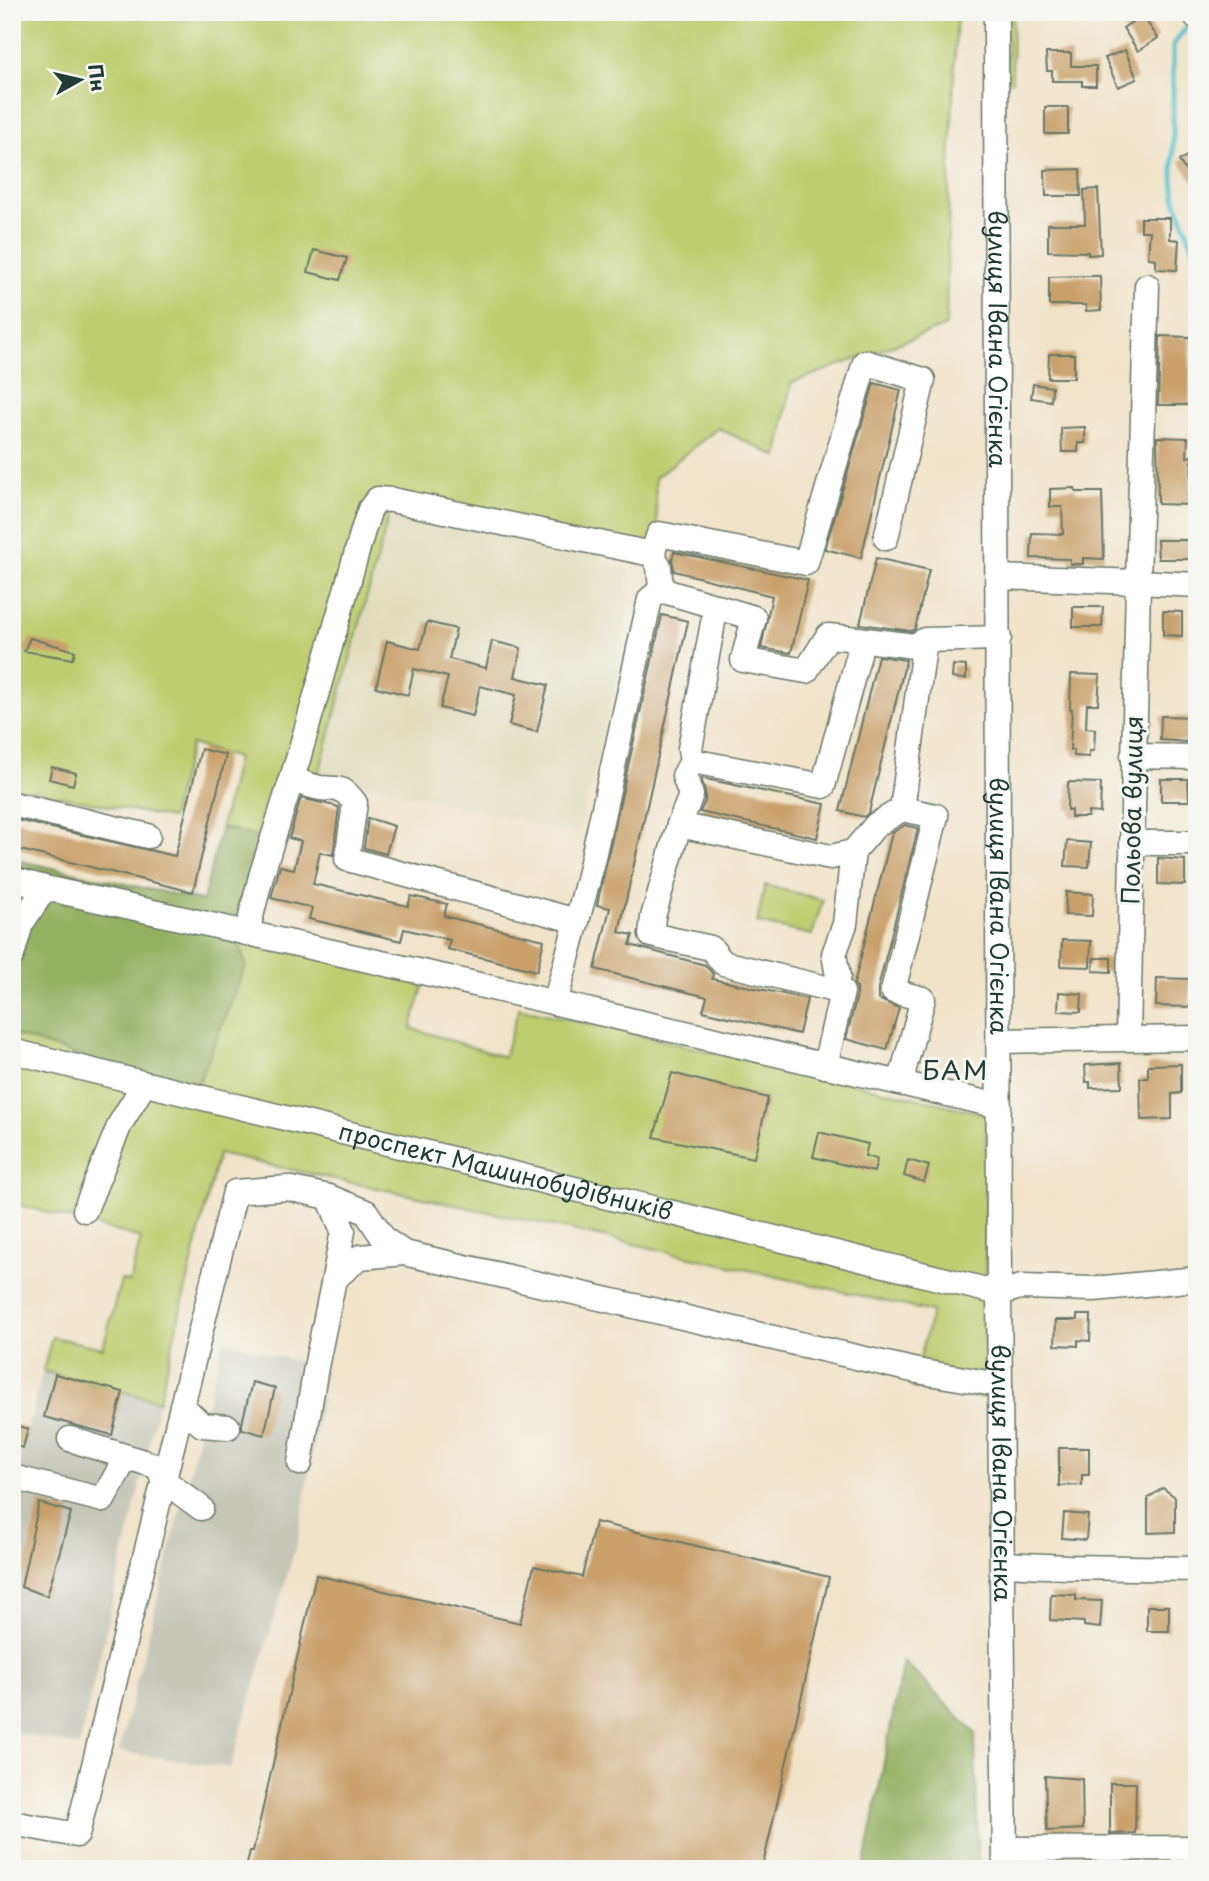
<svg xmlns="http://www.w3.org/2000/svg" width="1209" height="1881" font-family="'Playpen Sans',sans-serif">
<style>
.built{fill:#e1dcba}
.industrial{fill:#c5c5b8}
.green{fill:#becd6f;stroke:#6e8552;stroke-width:2}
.forest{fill:#96b062;stroke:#5a764b;stroke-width:2}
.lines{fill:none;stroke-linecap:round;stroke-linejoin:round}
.stream{stroke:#53bfcc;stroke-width:5}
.building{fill:#c9a06a}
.minor-casing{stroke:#687768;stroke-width:27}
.minor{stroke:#fff;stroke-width:24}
.labels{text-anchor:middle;stroke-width:6;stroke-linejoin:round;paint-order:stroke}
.street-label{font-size:24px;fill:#1f3d34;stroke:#f6f6f2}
.neighbourhood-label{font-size:26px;letter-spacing:2px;fill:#1f3d34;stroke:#f6f6f2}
</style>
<rect width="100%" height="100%" fill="#f6f6f2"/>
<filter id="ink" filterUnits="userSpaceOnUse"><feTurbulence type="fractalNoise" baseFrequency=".0143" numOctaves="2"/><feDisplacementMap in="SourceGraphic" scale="14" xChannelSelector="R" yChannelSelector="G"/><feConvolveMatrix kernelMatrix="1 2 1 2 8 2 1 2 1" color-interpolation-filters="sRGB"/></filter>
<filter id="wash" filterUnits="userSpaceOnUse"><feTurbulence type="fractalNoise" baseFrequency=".00686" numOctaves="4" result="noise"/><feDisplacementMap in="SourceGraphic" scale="28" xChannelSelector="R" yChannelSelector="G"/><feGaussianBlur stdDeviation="1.57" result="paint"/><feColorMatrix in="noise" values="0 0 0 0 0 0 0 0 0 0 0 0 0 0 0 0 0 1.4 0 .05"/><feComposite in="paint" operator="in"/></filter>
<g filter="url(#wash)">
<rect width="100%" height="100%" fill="#f0e3c8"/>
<path class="built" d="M392,504L605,546L601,564L630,571L626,628L619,672L579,835L319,773Z"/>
<g class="industrial">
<path d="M223,1340L325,1370L299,1535L230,1768L119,1752Z"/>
<path d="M43,1371L159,1401L79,1746L12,1732V1460L19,1461Z"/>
</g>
<g class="green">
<path d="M12,12H957L949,190L946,326L791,383L778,457L718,428L655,478L657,524L651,551L392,504L319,773L293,767L270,840L221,827L237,758L191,744L171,818L12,787Z"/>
<path d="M1007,12H1013L1012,81L1007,82Z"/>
<path d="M765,885L823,900L812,935L757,923Z"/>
<path d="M238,940L425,980L411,1028L504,1057L519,1008L986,1114L985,1398L912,1388L932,1312L568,1229L218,1154L159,1401L43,1371L52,1337L103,1348L121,1280L130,1282L141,1238L12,1203V1034L194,1093Z"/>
</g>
<g class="forest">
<path d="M221,827L270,840L238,940L246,965L194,1094L12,1034V859L203,901Z"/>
<path d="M903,1661L975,1733L978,1869H864Z"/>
</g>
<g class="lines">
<g class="stream">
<path d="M1186,28L1173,45V178L1175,198L1197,259"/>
<path d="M1197,321L1195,427L1197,428"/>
</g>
</g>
<g id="blocks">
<g class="building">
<path d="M1142,15L1158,38L1138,51L1123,28Z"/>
<path d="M1125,50L1137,79L1118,87L1105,58Z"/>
<path d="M1046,53H1071V66H1096V86H1082V81H1052V71H1047Z"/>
<rect x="1045" y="107" width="23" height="27"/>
<path d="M1197,149V187L1179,161Z"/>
<path d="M1080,169L1081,196H1046L1045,170Z"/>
<path d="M1098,189L1101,254L1088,255V252L1048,251V224H1085L1084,190Z"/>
<path d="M1141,218H1170V239L1179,240L1177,270L1156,269V259L1148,258L1150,231H1141Z"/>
<path d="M314,250L347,258L340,280L308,272Z"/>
<path d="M1086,276H1100L1101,310L1086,311V305H1049V277Z"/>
<path d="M1160,336L1190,337V405H1158Z"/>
<path d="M1049,354H1074V378H1048Z"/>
<path d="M874,383L901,390L861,558L825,549Z"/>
<path d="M1033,384L1052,387L1051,401L1031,398Z"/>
<path d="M1085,427V443H1078V452H1062L1061,428Z"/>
<path d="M1157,437L1188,438L1187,457L1192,456L1191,505L1158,504Z"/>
<path d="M1075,488L1076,492H1102L1104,559L1083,558V564H1070V559L1031,558L1032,533L1063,534L1062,507H1050V489Z"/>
<path d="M1157,540H1191V559H1158Z"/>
<path d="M674,552L808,580L791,653L761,648L772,596L674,571L672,559Z"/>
<path d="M876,558L929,570L915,629L911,631L860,624Z"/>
<path d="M1073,607H1103L1102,627H1073Z"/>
<path d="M1163,611L1182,612V636L1163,635Z"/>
<path d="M662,615L688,621L619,932L633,935L630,945L705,965L713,974L712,979L807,999L799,1034L703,1011L707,997L595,969L610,908L597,905Z"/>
<path d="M427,622L456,629L449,659L486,668L492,641L521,648L515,677L548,685L537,732L509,725L516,695L480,686L473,716L440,708L448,677L414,669L408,695L376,687L387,641L420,649Z"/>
<path d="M30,638L75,651L73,659L24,651Z"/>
<path d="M878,656L906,660L869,812L864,817L840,811Z"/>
<path d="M953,665L966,666V679L952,678Z"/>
<path d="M1071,674L1100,675L1098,704H1087L1086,728L1095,729L1094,751H1089V757L1074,756V750H1070L1072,709H1070Z"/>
<path d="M1161,716L1197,717V739H1188L1187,742L1160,740Z"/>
<path d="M201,749L226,755L193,892L12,848V819L175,856Z"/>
<path d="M52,767L76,773L73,785L49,779Z"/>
<path d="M701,778L825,804L817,838L700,812L705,801V791Z"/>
<path d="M1161,779H1188L1189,801H1161Z"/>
<path d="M1068,782L1101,783L1100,813L1088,812V817H1071V810H1067Z"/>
<path d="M301,798L339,807L333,855L320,852L313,884L408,906L411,896L447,904L444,916L544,940L537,971L447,949L450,940L404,929L401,941L309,919L312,908L271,898L280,866L294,869L301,841L289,838Z"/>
<path d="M368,818L394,826L386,854L364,848Z"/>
<path d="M905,825L918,828L878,988V999L899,1008L887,1050L846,1039L857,995V988L854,984L892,833Z"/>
<path d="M1067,841L1091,843L1089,867L1065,866Z"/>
<path d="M1158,858L1185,860V885L1158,884Z"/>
<path d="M1066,892L1093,894L1092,916L1065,915Z"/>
<path d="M1062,940L1091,941L1090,967L1061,966Z"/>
<path d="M1094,958H1111V972L1093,971Z"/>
<path d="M1157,978L1191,979L1190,1007L1156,1006Z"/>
<path d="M1059,992L1082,994L1081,1012L1058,1011Z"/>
<path d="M1121,1063L1122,1087L1090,1088V1082H1086L1085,1065Z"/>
<path d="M1181,1064V1093L1172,1094V1119L1141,1120L1140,1078H1148V1065Z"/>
<path d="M672,1073L768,1098L754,1158L654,1137Z"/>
<path d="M819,1132L868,1144L865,1156L877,1159L874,1172L813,1157Z"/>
<path d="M908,1160L929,1166L924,1182L904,1176Z"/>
<path d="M1077,1315H1091L1090,1341L1078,1340V1346L1055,1345L1056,1320H1077Z"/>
<path d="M55,1374L123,1392L112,1435L44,1417Z"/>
<path d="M252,1382L275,1388L264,1435L242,1429V1423Z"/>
<path d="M12,1424L28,1429L23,1448L12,1445Z"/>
<path d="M1059,1448H1089V1475H1082V1485L1059,1486Z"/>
<path d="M1163,1488L1175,1497V1532L1148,1533V1498Z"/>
<path d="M39,1503L71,1512L47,1596L21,1587Z"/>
<path d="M1064,1513L1088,1515L1086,1540L1062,1538Z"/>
<path d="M595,1522L829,1577L762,1869H246L250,1851H253L316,1575L520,1623L534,1566L582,1577Z"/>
<path d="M1051,1594L1076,1595V1600L1102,1601L1100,1628L1084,1626V1622L1050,1620Z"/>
<rect x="1147" y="1606" width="22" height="25"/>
<path d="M1045,1776L1082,1779L1083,1829L1047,1831Z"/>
<path d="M1110,1783H1136L1135,1833L1110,1834Z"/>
</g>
</g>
</g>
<g filter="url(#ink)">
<use href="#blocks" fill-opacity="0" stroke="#687768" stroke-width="2"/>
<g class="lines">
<g class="minor-casing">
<g id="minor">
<path id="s1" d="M996,12L999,1293L1005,1869"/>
<path d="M1194,12L1197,17"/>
<path d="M1147,286L1138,582L1197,585"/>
<path d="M998,577L1138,582L1128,1038"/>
<path d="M858,639L828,636L806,671L743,660L754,618L661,590L659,566L652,554L659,534L806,563L865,362L923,380L886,538"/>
<path d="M925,640L902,809L876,825L853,852L831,857L679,825L691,795L684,776L692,761L823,786L859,654L858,639L914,646L925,640L999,638"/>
<path d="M1133,756L1197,757"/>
<path d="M692,761L690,749L716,606"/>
<path d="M291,779C300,782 310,786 320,788C340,790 341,785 355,803L347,859L577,921"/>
<path d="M12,804L148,836"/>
<path d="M679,825L653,917L651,935L711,948L723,963L842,992L825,1066"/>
<path d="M1132,843H1197"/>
<path d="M12,879L45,888L21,924L12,955"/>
<path d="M45,888L449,978L999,1106"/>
<path d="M247,933L261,876L298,759L364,527L370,509L378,499L392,500L652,554"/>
<path d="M834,990L838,976L834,954L845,924L853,852"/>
<path d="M555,1003L588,880L650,599L661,590"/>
<path d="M999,1041L1197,1038"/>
<path id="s2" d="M12,1051L999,1293L1021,1287L1094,1289L1197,1279"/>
<path d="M900,1083L923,999L893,991L936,816L902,809"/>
<path d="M329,1197L366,1212L384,1239L404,1253"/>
<path d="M85,1210L120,1124L144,1084"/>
<path d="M182,1406L235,1192L287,1188L329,1197L343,1231L334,1279"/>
<path d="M70,1439L159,1467L163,1480L201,1508"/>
<path d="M300,1463L316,1367L334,1279L360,1257L404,1253L917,1371L1000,1385"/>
<path d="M12,1477L103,1500L126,1457"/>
<path d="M1003,1564L1068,1567L1197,1569"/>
<path d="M12,1823L77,1835L182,1406L202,1425L228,1427"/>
<path d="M1005,1849L1197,1848"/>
</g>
</g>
<use href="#minor" class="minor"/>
</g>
</g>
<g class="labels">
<g class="street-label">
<text dy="8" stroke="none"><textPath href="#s1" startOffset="327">вулиця Івана Огієнка</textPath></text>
<text transform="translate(1133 810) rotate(-89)" y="8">Польова вулиця</text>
<text dy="8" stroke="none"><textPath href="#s1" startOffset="894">вулиця Івана Огієнка</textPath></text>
<text dy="8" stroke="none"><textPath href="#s2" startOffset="508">проспект Машинобудівників</textPath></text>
<text dy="8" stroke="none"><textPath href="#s1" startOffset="1461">вулиця Івана Огієнка</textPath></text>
</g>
<g class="neighbourhood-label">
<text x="956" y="1080">БАМ</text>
</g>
</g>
<rect width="1209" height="1881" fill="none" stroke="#f6f6f2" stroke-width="42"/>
<g transform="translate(80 80) rotate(82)" stroke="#f6f6f2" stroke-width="5" paint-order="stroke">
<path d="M0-5L12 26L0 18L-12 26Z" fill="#1f3d34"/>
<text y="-10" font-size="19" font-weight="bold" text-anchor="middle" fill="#1f3d34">Пн</text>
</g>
</svg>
